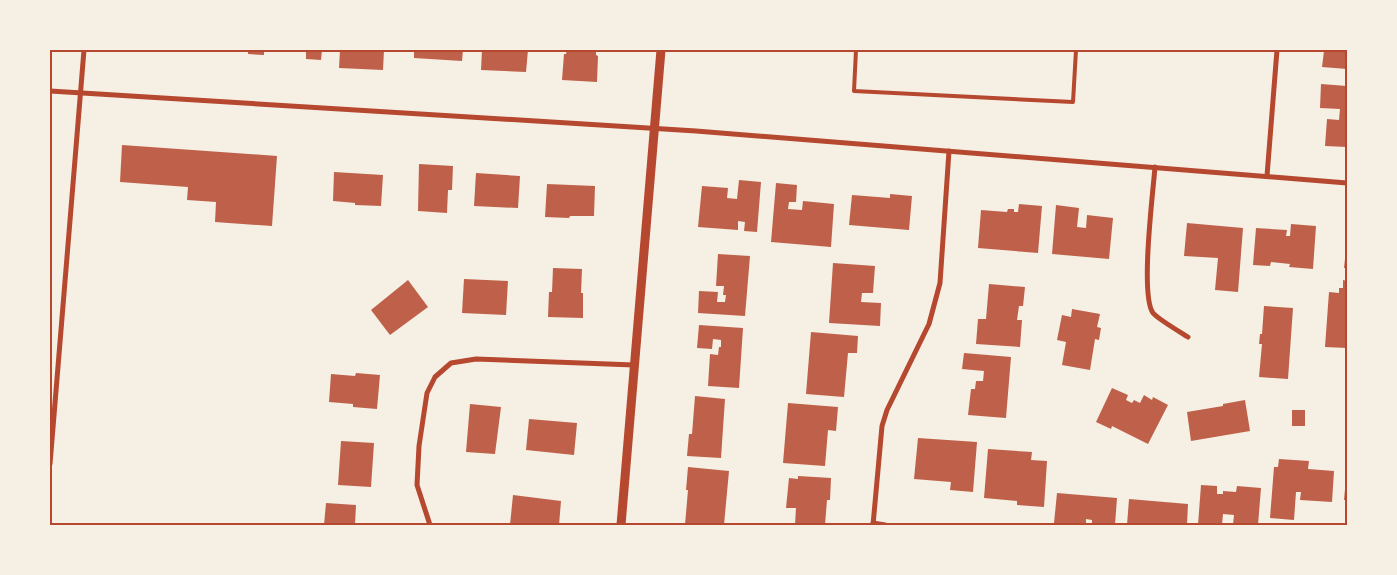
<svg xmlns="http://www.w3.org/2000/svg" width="1397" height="575" font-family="Poppins,sans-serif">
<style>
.building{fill:#bf614a}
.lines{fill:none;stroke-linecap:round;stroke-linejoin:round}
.service{stroke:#b5482f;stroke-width:4}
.minor{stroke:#b5482f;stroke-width:5}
.tertiary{stroke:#b5482f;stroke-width:9}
.neatline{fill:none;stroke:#b5482f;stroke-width:2}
</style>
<rect width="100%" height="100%" fill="#f6efe4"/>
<g class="building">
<path d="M248,50H264V55L248,54Z"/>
<path d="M306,50H322L321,60L306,59Z"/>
<path d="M340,50H384L383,70L339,68Z"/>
<path d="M414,50H463L462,61L414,58Z"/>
<path d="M482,50H528L526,72L481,70Z"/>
<path d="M567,50H596V55L598,56L597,82L562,80L564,54H566Z"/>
<path d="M1345,50H1347V69L1322,67L1324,51L1344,52Z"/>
<path d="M1321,84L1347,86V147L1325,146L1327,119L1339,120L1340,109L1320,108Z"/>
<path d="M122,145L277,156L272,226L215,222L216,202L187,200L188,187L120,182Z"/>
<path d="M419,164L453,166L452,190H448L447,213L418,211Z"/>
<path d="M334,172L383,175L381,206L355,205V203L333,201Z"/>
<path d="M476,173L520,176L518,208L474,206Z"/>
<path d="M739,180L761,182L757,232L744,231L745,222L738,221V230L698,227L702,186L728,188L727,198L737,199Z"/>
<path d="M776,183L797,185L796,202H789L788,209L802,210L803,201L834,204L831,247L771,242Z"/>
<path d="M547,184L595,186L594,216H570L569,218L545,217Z"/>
<path d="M890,194L912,196L909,230L849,225L852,195L890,198Z"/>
<path d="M1019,204L1042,206L1038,253L978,248L981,210L1007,212L1008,209H1014V212H1018Z"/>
<path d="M1056,205L1079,208L1077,227L1086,228L1087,215L1113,218L1109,259L1052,254Z"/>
<path d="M1187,223L1243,228L1238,292L1215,290L1218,258L1184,256Z"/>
<path d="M1291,224L1316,226L1313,269L1289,267L1290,264L1271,262L1270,266L1253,265L1256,228L1287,230L1286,236H1290Z"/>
<path d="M1346,250H1347V268H1344Z"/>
<path d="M718,254L750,256L745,316L698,313L699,291L718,292L717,302H725L726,295H723L724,286H716Z"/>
<path d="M833,263L875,266L873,293H862L861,302L881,303L880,326L829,323Z"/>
<path d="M553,268L582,269L581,293H583V318L548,317L549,292H552Z"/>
<path d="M464,279L508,281L506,315L462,313Z"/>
<path d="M408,280L428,307L390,335L371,310Z"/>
<path d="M1343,280L1347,281V348L1325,347L1329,292L1339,293V288H1343Z"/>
<path d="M989,284L1025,287L1023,306H1019L1017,320H1022L1020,347L976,344L978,319H986Z"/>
<path d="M1264,306L1293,308L1288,379L1259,377L1262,344H1259L1260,334H1262Z"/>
<path d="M1072,309L1100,314L1097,327L1101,328L1099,340L1095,339L1090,370L1062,365L1066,342L1057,340L1062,315L1071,317Z"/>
<path d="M699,325L743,328L739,388L708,386L710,354L718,355L719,347H721V340L713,339L712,349L697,348Z"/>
<path d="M811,332L858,336L857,353H848L844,397L806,394Z"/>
<path d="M964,353L1011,357L1006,418L968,415L971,389H975L976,381H983L984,371L962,369Z"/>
<path d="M356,373L380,375L377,409L353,407V404L329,402L331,374L355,376Z"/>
<path d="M1112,388L1128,395L1126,400L1132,403L1134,400L1140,403L1144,395L1152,400L1153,397L1168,405L1148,444L1112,426L1111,429L1096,422Z"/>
<path d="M695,396L725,399L721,458L687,456L689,434H692Z"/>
<path d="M1245,400L1250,431L1191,441L1187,412L1223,406V404Z"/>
<path d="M788,403L838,407L836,431L828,430L825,466L783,463Z"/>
<path d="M470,404L501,407L495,454L466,452Z"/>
<rect x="1292" y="410" width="13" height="16"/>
<path d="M529,419L577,423L574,455L526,450Z"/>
<path d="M918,438L977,442L973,492L950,490L951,482L914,479Z"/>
<path d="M341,441L374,443L371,487L338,485Z"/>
<path d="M988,449L1032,452L1031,460L1047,461L1044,507L1017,505V501L984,498Z"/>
<path d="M1279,459L1309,461L1308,469L1334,471L1332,502L1300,500L1301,492H1296L1294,520L1270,518L1274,467H1278Z"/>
<path d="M688,467L729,471L724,525H685L688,490H686Z"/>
<path d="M798,476L831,478L830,500H827L825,525H795L796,508H786L789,478L798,479Z"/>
<path d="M1346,478H1347V500H1344Z"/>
<path d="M1201,485L1217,486V494H1223V491L1236,492L1237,486L1261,488L1258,525H1233L1234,515L1223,514L1222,525H1198Z"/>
<path d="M1057,493L1117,498L1115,525H1092V520L1086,519V525L1054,523Z"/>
<path d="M513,495L561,501L559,525H510Z"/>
<path d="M1129,499L1188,504L1187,525H1155L1150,523V525H1127Z"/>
<path d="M326,503L356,505L355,525H324Z"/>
</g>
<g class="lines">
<path class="service" d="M856,50L854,91L1073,102L1076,50"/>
<g class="minor">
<path d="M50,91L696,131L1347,183"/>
<path d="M1155,167C1153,193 1140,295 1153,313C1158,319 1180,332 1188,337"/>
<path d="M1267,176L1277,50"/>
<path d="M50,464L84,50"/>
<path d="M873,523L885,525"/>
<path d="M430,525L417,485L419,446L427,393L435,377L451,363L476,359L634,365"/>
<path d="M873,525L882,426L887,410L929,324L940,283L949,151"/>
</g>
<path class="tertiary" d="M621,525L661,50"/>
</g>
<rect width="1397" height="575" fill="none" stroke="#f6efe4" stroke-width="102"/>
<rect x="51" y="51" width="1295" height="473" class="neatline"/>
</svg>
